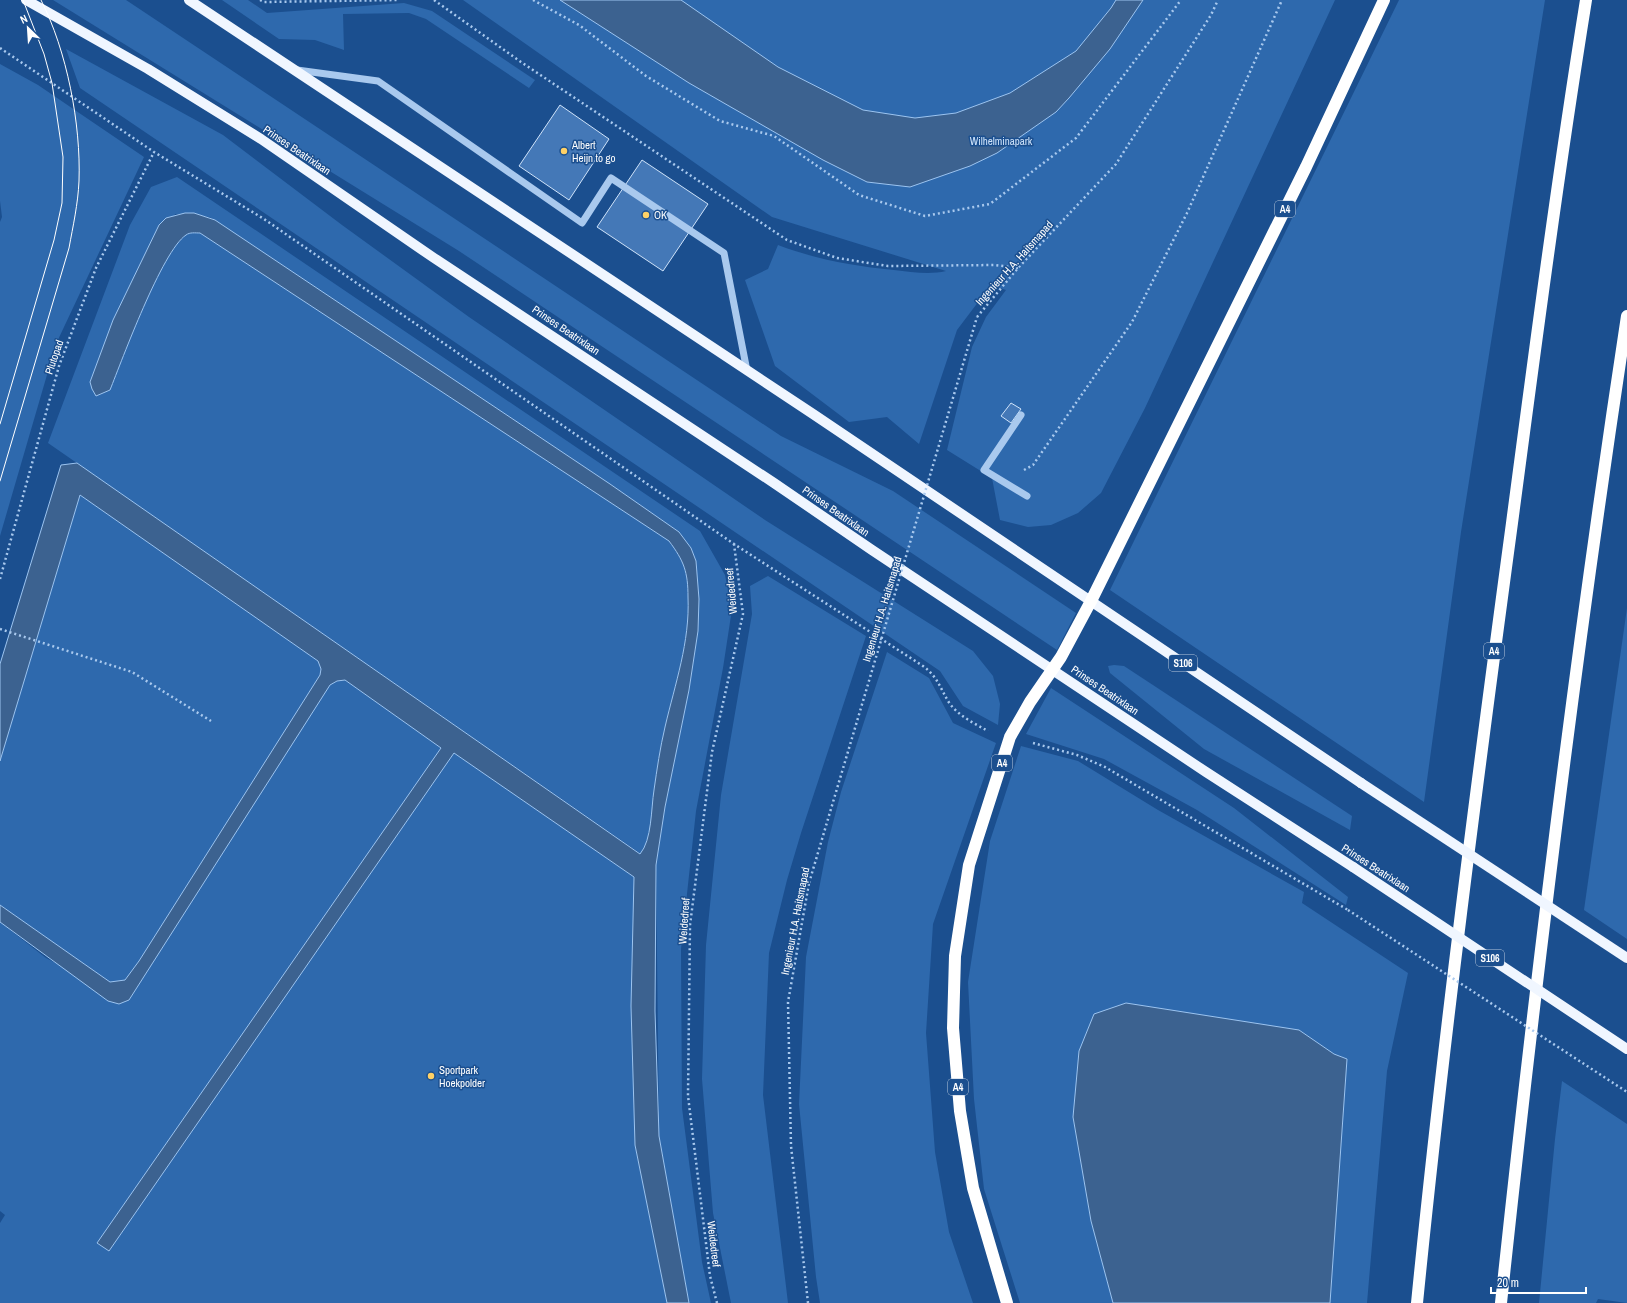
<svg xmlns="http://www.w3.org/2000/svg" width="1627" height="1303" font-family="'Archivo Narrow',sans-serif">
<style>
.green{fill:#2e69ad}
.water{fill:#3c6290;stroke:#9cc4f0}
.building{fill:#4478b7;stroke:#cfe3fa}
.lines{fill:none;stroke-linecap:round;stroke-linejoin:round}
.path{stroke:#a9c9ee;stroke-width:2.5;stroke-dasharray:2 3;stroke-linecap:butt}
.minor{stroke:#a9c9ee;stroke-width:7}
.major{stroke:#f0f6ff;stroke-width:10}
.highway{stroke:#fff;stroke-width:12}
.tram{stroke:#fff;stroke-width:1}
.path-bridge{stroke:#a9c9ee;stroke-width:2.5;stroke-dasharray:2 3;stroke-linecap:butt}
.major-bridge{stroke:#f0f6ff;stroke-width:10}
.poi-dot{fill:#ffd166;stroke:#1b4f8f;stroke-width:1.5}
.labels{text-anchor:middle;stroke-width:3;stroke-linejoin:round;paint-order:stroke}
.shield{fill:#1b4f8f;stroke:#bbcadd;stroke-width:1}
.shield-label{font-size:10px;font-weight:bold;fill:#fff}
.park-label{font-size:11px;fill:#cfe3fa;stroke:#1b4f8f}
.poi-label{font-size:11px;fill:#fff;stroke:#1b4f8f;text-anchor:start}
.street-label{font-size:11px;fill:#fff;stroke:#1b4f8f}
</style>
<rect width="100%" height="100%" fill="#1b4f8f"/>
<g class="green">
<path d="M53,0H126L781,436L893,491L1076,613L1057,650L459,251Z"/>
<path d="M222,0H248L267,13L404,3L432,11L535,80L529,88L426,19L409,13L343,14L344,50L315,40L279,39Z"/>
<path d="M463,0H1335L1145,408L1101,493L1078,513L1051,525L1028,527L1000,520L992,478L947,450L972,347L986,317L1006,290L991,285L957,330L919,444L887,417L849,422L775,366L745,280L768,269L778,245C818,260 853,266 894,270C911,272 930,275 946,271L772,217Z"/>
<path d="M1399,0H1545L1461,532L1424,802L1110,590Z"/>
<path d="M66,49L223,135L342,225L469,317L765,520L973,651L993,676L1000,704L998,725L963,706L940,671L80,88Z"/>
<path d="M0,64L38,85L144,157L56,344L0,536V222L2,217L0,201Z"/>
<path d="M177,177L700,531L725,575L732,609L723,668L696,811L681,949L682,1108L702,1262L711,1303H689L659,1136L656,865L665,807L689,690L698,631L699,599L696,561L691,548L679,532L610,484L215,220L209,217L175,214L110,390C122,359 161,252 186,235C190,232 195,233 200,233L669,541C684,561 688,572 688,597C690,642 675,684 665,727C660,748 657,769 654,790C651,810 653,838 641,854L48,443L130,225L151,187Z"/>
<path d="M80,495L318,661L321,669L320,675L139,961L125,980L110,982L0,905V761Z"/>
<path d="M768,576L866,636L801,833L787,880L769,953L763,1095L788,1303H731L713,1213L702,1079L706,945L721,795L752,614L750,586Z"/>
<path d="M1627,608V939L1584,910Z"/>
<path d="M887,652L929,678L953,723L996,743L933,924L926,1033L935,1152L949,1232L973,1303H820L816,1277L799,1104L806,957L828,842L841,792Z"/>
<path d="M1114,665L1124,666L1352,816L1350,830L1204,749L1110,673L1108,666Z"/>
<path d="M345,680L441,748L97,1243L109,1251L454,753L634,877L631,1006L635,1145L667,1303H0V1223L5,1215L0,1211V922L46,958L129,1000L330,684L337,681Z"/>
<path d="M1051,688L1234,808L1348,897L1346,905L1197,810L1104,759L1026,734Z"/>
<path d="M1021,746L1078,761L1158,810L1304,892L1302,903L1408,973L1387,1071L1367,1303H1330L1347,1059L1334,1054L1299,1030L1073,1117L1091,1221L1113,1303H1020L984,1189L974,1099L968,982L990,841Z"/>
<path d="M1562,1081L1627,1124V1303L1598,1299L1596,1303H1539L1555,1139Z"/>
</g>
<g class="water">
<path d="M560,0H681L778,67L863,110L915,118L956,113L1010,93L1076,51L1111,8L1116,0H1143L1110,49L1069,98L1056,112L997,153L970,166L910,187L867,182L823,160L689,83Z"/>
<path d="M185,213H194L215,220L610,484L679,532L691,548L696,561L699,599L698,631L689,690L665,807L656,865L655,1011L659,1136L689,1303H667L635,1145L631,1006L634,877L454,753L109,1251L97,1243L441,748L345,680L337,681L330,685L129,1000L119,1004L108,1001L0,922V905L110,982L125,980L139,961L320,675L321,669L318,661L80,495L0,761V664L61,465L77,463L640,854C652,840 651,809 654,790C657,769 660,748 665,727C675,684 690,642 688,597C688,572 684,561 669,541L200,233C195,233 190,232 186,235C162,251 122,360 110,390L96,396L92,389L90,382L113,320L159,225L166,218Z"/>
<path d="M1126,1003L1299,1030L1334,1054L1347,1059L1330,1303H1113L1091,1221L1073,1117L1079,1051L1094,1014Z"/>
</g>
<g class="building">
<path d="M560,105L609,139L569,200L519,166Z"/>
<path d="M642,160L708,204L663,271L597,227Z"/>
<path d="M1011,403L1021,409L1011,423L1001,416Z"/>
</g>
<g class="lines">
<g class="path">
<path d="M260,0L264,2L399,0"/>
<path d="M434,0L521,62L787,240L837,258L888,266L995,265L1018,268"/>
<path d="M533,0L579,25L646,76L720,121L774,136L859,195L925,216L990,204L1076,138L1181,0"/>
<path d="M0,48L154,152L264,219L734,544L923,666C939,678 940,689 950,704C959,716 975,724 988,731"/>
<path d="M977,317L1018,268L1116,164L1211,15L1218,0"/>
<path d="M1024,470L1033,465L1132,322L1187,213L1282,0"/>
<path d="M0,579L59,366L96,268L154,152"/>
<path d="M0,629L132,672L211,721"/>
<path d="M1033,743L1077,755L1105,767L1348,910"/>
<path d="M717,1303L710,1276L688,1096L690,925L712,752L743,614L734,544"/>
<path d="M808,1303L791,1146L788,1002L809,883"/>
</g>
<g class="minor">
<path d="M297,70L378,81L582,223L611,178L724,253L747,371"/>
<path d="M1021,415L984,470L1027,496"/>
</g>
<g class="major">
<path d="M26,0L148,69L261,139L434,258L774,483L872,550L1206,772L1353,867"/>
<path d="M189,0L813,414L1361,783"/>
</g>
<g class="highway">
<path d="M1007,1303L973,1188L960,1111L953,1028L955,956L969,865L1010,737L1030,702L1061,657L1091,601L1306,167L1384,0"/>
<path d="M1417,1303C1443,1042 1477,782 1512,523C1535,349 1558,174 1586,0"/>
<path d="M1501,1303C1536,973 1577,644 1627,316"/>
</g>
<g class="tram">
<path d="M0,424L54,240L62,203L63,157L52,83L44,54L23,0"/>
<path d="M0,481L69,248C73,226 78,204 79,181C81,124 67,51 41,0"/>
</g>
<g class="path-bridge">
<path d="M809,883L977,317"/>
<path d="M1348,910L1627,1092"/>
</g>
<g class="major-bridge">
<path d="M1361,783L1627,958"/>
<path d="M1353,867L1627,1049"/>
</g>
</g>
<g class="poi-dot">
<circle cx="564" cy="151" r="4"/>
<circle cx="646" cy="215" r="4"/>
<circle cx="431" cy="1076" r="4"/>
</g>
<g class="labels">
<g class="shield">
<rect x="1275" y="201" width="20" height="16" rx="3"/>
<rect x="1484" y="643" width="20" height="16" rx="3"/>
<rect x="1169" y="655" width="28" height="16" rx="3"/>
<rect x="992" y="755" width="20" height="16" rx="3"/>
<rect x="1476" y="950" width="28" height="16" rx="3"/>
<rect x="948" y="1079" width="20" height="16" rx="3"/>
</g>
<g class="shield-label">
<text x="1285" y="213">A4</text>
<text x="1494" y="655">A4</text>
<text x="1183" y="667">S106</text>
<text x="1002" y="767">A4</text>
<text x="1490" y="962">S106</text>
<text x="958" y="1091">A4</text>
</g>
<g class="park-label">
<text x="1001" y="145">Wilhelminapark</text>
</g>
<g class="poi-label">
<text x="572" y="149">Albert<tspan x="572" dy="13">Heijn to go</tspan></text>
<text x="654" y="219">OK</text>
<text x="439" y="1074">Sportpark<tspan x="439" dy="13">Hoekpolder</tspan></text>
</g>
<g class="street-label">
<text transform="translate(297 150) rotate(34)" y="4">Prinses Beatrixlaan</text>
<text transform="translate(1014 263) rotate(-48)" y="4">Ingenieur H.A. Haitsmapad</text>
<text transform="translate(566 330) rotate(34)" y="4">Prinses Beatrixlaan</text>
<text transform="translate(54 357) rotate(-71)" y="4">Plutopad</text>
<text transform="translate(836 511) rotate(35)" y="4">Prinses Beatrixlaan</text>
<text transform="translate(731 591) rotate(-95)" y="4">Weidedreef</text>
<text transform="translate(882 609) rotate(-73)" y="4">Ingenieur H.A. Haitsmapad</text>
<text transform="translate(1105 690) rotate(34)" y="4">Prinses Beatrixlaan</text>
<text transform="translate(1376 868) rotate(33)" y="4">Prinses Beatrixlaan</text>
<text transform="translate(684 921) rotate(-86)" y="4">Weidedreef</text>
<text transform="translate(795 921) rotate(-79)" y="4">Ingenieur H.A. Haitsmapad</text>
<text transform="translate(714 1244) rotate(83)" y="4">Weidedreef</text>
</g>
</g>
<g transform="translate(28 28) rotate(335)" stroke="#1b4f8f" stroke-width="3" paint-order="stroke">
<path d="M0-3L7 15L0 10L-7 15Z" fill="#ffffff"/>
<text y="-6" font-size="11" font-weight="bold" text-anchor="middle" fill="#ffffff">N</text>
</g>
<path d="M1491 1287v6h95v-6" fill="none" stroke="#ffffff" stroke-width="2"/>
<text x="1497" y="1287" font-size="12" fill="#ffffff" stroke="#1b4f8f" stroke-width="3" paint-order="stroke">20 m</text>
</svg>
